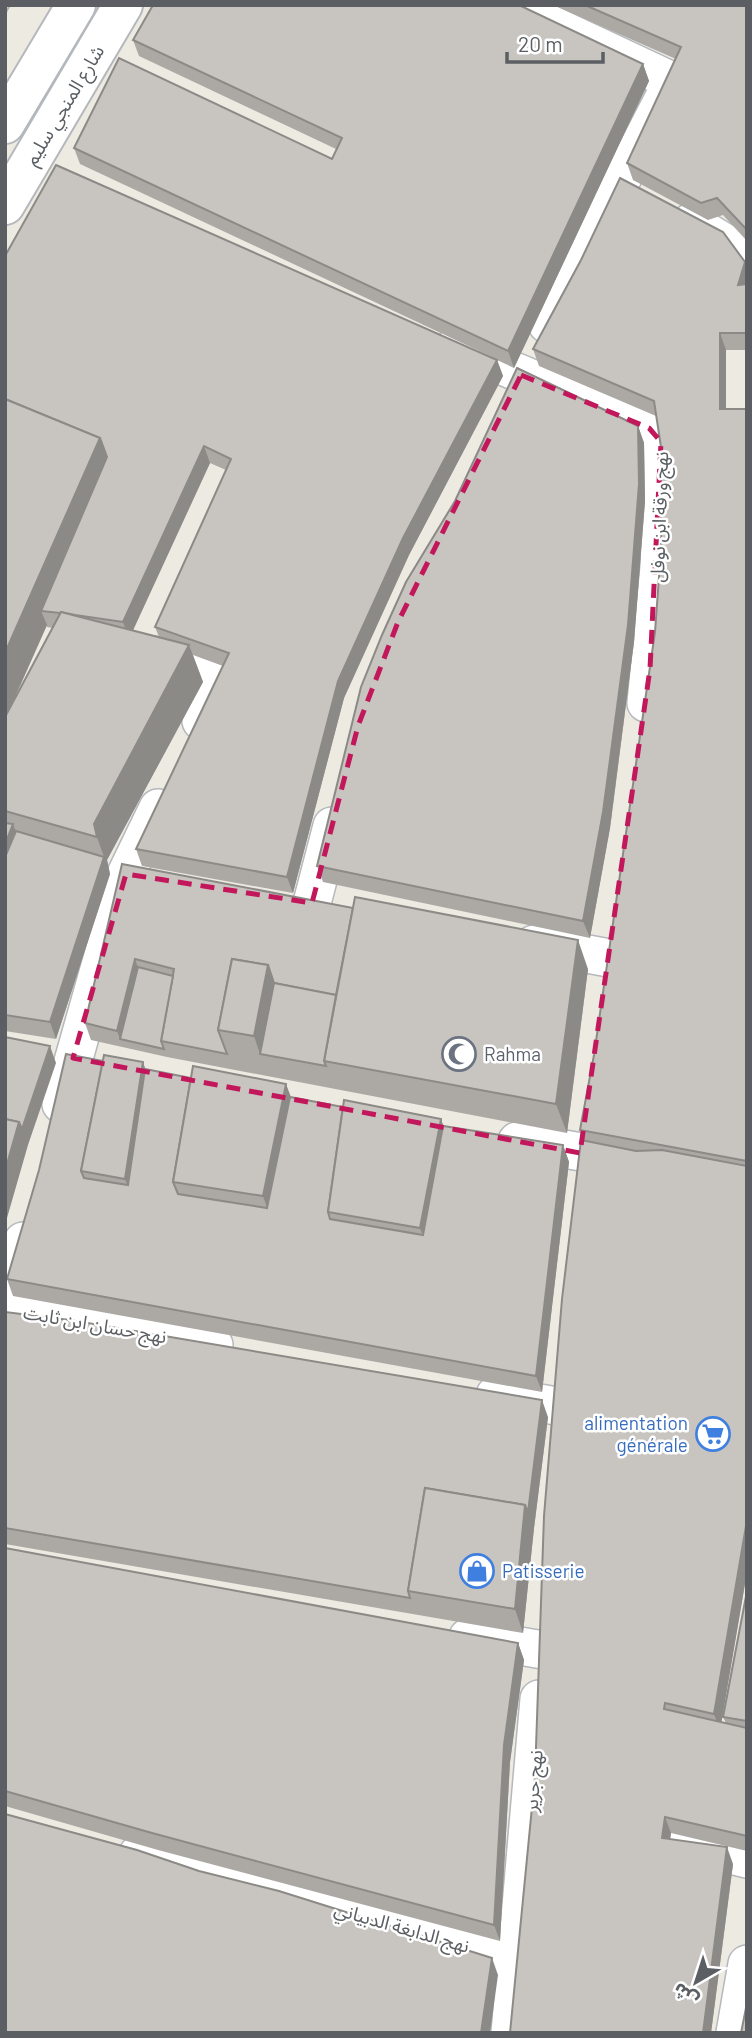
<svg xmlns="http://www.w3.org/2000/svg" width="752" height="2038" font-family="Barlow,'Noto Sans Arabic',sans-serif">
<style>
.lines{fill:none;stroke-linecap:round;stroke-linejoin:round}
.minor-casing{stroke:#b5b8bc;stroke-width:40}
.secondary-casing{stroke:#b4b8bc;stroke-width:42}
.minor{stroke:#fff;stroke-width:37}
.secondary{stroke:#fff;stroke-width:38}
.tram{stroke:#b1b2b3;stroke-width:2}
.wall{fill:#aca9a5;fill-rule:evenodd}
.shaded-wall{fill:#8c8a86}
.building{fill:#c8c5c0;stroke:#8c8a86;stroke-width:2}
.marked{fill:none;stroke:#c2185b;stroke-width:5;stroke-dasharray:14 9;stroke-linejoin:round}
.labels{text-anchor:middle;stroke-width:5;stroke-linejoin:round;paint-order:stroke}
.street-label{font-size:19px;fill:#5b5f63;stroke:#fff}
.worship-label{font-size:19px;fill:#5b616d;stroke:#fff;text-anchor:start}
.shop-label{font-size:19px;fill:#366cbe;stroke:#fff;text-anchor:end}
</style>
<rect width="100%" height="100%" fill="#edeae2"/>
<g class="lines">
<g class="minor-casing">
<g id="minor">
<path d="M510,5L670,80V86L547,324"/>
<path d="M691,222L747,256"/>
<path d="M455,346L649,428L661,442L659,567L646,703"/>
<path d="M153,655L219,679L201,721"/>
<path d="M312,903L332,826"/>
<path d="M534,944L609,958"/>
<path d="M61,1104L126,874L158,808"/>
<path d="M517,1141L628,1160"/>
<path d="M5,1308L23,1241"/>
<path d="M5,1308L214,1345"/>
<path d="M495,1395L556,1406"/>
<path d="M468,1637L543,1650"/>
<path d="M683,1843L747,1859"/>
<path d="M138,1854L515,1959"/>
<path d="M510,2033L539,1699"/>
<path d="M735,2033L747,1964"/>
</g>
</g>
<g class="secondary-casing">
<g id="secondary">
<path d="M5,124L76,5"/>
<path d="M5,205L123,5"/>
</g>
</g>
<use href="#minor" class="minor"/>
<use href="#secondary" class="secondary"/>
<path class="tram" d="M5,14L10,5"/>
</g>
<g class="wall">
<path d="M553,5H747V241L723,215L708,220L633,180L627,163L676,59Z"/>
<path d="M133,40L643,64L649,81L514,368L497,360L503,376L409,555L344,698L293,893L142,866L136,849L223,666L193,655L203,682L107,860L110,874L56,1039L5,1031V256L492,357L80,164L74,148L332,159L336,149L139,56ZM210,463L226,470L155,627L159,637L133,630ZM47,625V627L53,628L10,709Z"/>
<path d="M747,267V350H726V409H747V1572L721,1722L726,1723L723,1717L747,1591V1851L671,1833L670,1839L733,1864L711,2033L535,1776L584,1141L580,1130L594,1055L655,632L661,549V447L656,416L539,366L533,349Z"/>
<path d="M638,426L644,443L645,501L634,642L610,828L590,938L323,882L317,866Z"/>
<path d="M122,864L588,969L567,1133L167,1057L91,1040L85,1023Z"/>
<path d="M143,1062L145,1069L191,1078L286,1084L290,1097L343,1107L441,1119L443,1126L563,1145L569,1162L542,1392L13,1296L7,1279Z"/>
<path d="M5,1312L548,1417L534,1528L523,1633L5,1544Z"/>
<path d="M5,1548L518,1643L524,1660L510,1762L500,1941L158,1850L5,1806Z"/>
</g>
<g class="shaded-wall">
<path d="M643,64L649,81L514,368L508,351Z"/>
<path d="M745,262L747,267V292L738,285Z"/>
<path d="M720,333L726,350V426L720,409Z"/>
<path d="M497,360L503,376L409,555L344,698L293,893L287,877L338,681L403,538Z"/>
<path d="M638,426L644,443L645,501L634,642L610,828L590,938L583,921Z"/>
<path d="M100,438L113,474L41,611L47,625L5,719V653Z"/>
<path d="M204,446L210,463L129,639L123,622Z"/>
<path d="M189,645L203,682L107,860L110,874L56,1039L50,1022L104,857L97,837L94,824Z"/>
<path d="M13,824L22,848L5,889V844Z"/>
<path d="M578,940L588,969L567,1133L556,1104Z"/>
<path d="M135,959L141,976L120,1039L117,1031Z"/>
<path d="M268,965L282,1006L260,1054L254,1036Z"/>
<path d="M50,1046L56,1063L28,1145L5,1225V1171L19,1122Z"/>
<path d="M143,1062L151,1086L134,1202L125,1179Z"/>
<path d="M286,1084L297,1113L273,1225L263,1196Z"/>
<path d="M441,1119L449,1143L429,1252L420,1228Z"/>
<path d="M563,1145L569,1162L542,1392L536,1376Z"/>
<path d="M542,1400L548,1417L534,1528L523,1633L515,1609L525,1505Z"/>
<path d="M747,1520V1572L720,1731L714,1714Z"/>
<path d="M518,1643L524,1660L510,1762L500,1941L494,1925L504,1745Z"/>
<path d="M665,1817L671,1833L668,1855L662,1838Z"/>
<path d="M727,1847L733,1864L711,2033H703Z"/>
<path d="M492,1958L498,1975L490,2033H481Z"/>
</g>
<g class="building">
<path d="M153,5H519L643,64L508,351L74,148L119,58L332,159L342,138L133,40Z"/>
<path d="M585,5H747V230L717,198L701,203L627,163L681,47Z"/>
<path d="M56,165L497,360L403,538L338,681L287,877L136,849L229,653L155,627L231,459L204,446L123,622L75,615L61,612L60,613L41,611L107,457L100,438L5,399V256Z"/>
<path d="M620,178L723,232L745,262L738,285L747,284V333H720V409H747V1161L580,1130L594,1055L655,632L661,549V447L654,401L533,349L581,260Z"/>
<path d="M517,368L638,426L639,484L628,625L603,812L583,921L317,866L361,687L382,635L406,582L455,501Z"/>
<path d="M5,399L100,438L5,653Z"/>
<path d="M61,612L189,645L94,824L97,837L5,811V717Z"/>
<path d="M5,823L13,824L5,844Z"/>
<path d="M16,831L104,857L50,1022L5,1015V857Z"/>
<path d="M122,864L353,908L336,995L274,983L268,965L232,959L218,1030L227,1054L161,1041L174,969L135,959L117,1031L85,1023Z"/>
<path d="M355,897L578,940L556,1104L324,1061Z"/>
<path d="M232,959L268,965L254,1036L218,1030Z"/>
<path d="M138,967L173,976L161,1041L164,1049L120,1039Z"/>
<path d="M274,983L336,995L324,1061L326,1066L260,1054Z"/>
<path d="M5,1037L50,1046L22,1129L19,1122L5,1119Z"/>
<path d="M66,1054L103,1061L81,1171L84,1178L128,1185L145,1069L191,1078L173,1182L178,1194L267,1208L290,1097L343,1107L328,1212L330,1219L423,1235L443,1126L563,1145L536,1376L7,1279L39,1170Z"/>
<path d="M104,1055L143,1062L125,1179L81,1171Z"/>
<path d="M193,1066L286,1084L263,1196L173,1182Z"/>
<path d="M344,1100L441,1119L420,1228L328,1212Z"/>
<path d="M5,1119L19,1122L5,1171Z"/>
<path d="M581,1140L636,1151L662,1150L747,1166V1520L714,1714L665,1703L664,1709L747,1728V1836L665,1817L662,1838L727,1847L703,2033H510L535,1776L544,1516L562,1299Z"/>
<path d="M5,1312L70,1320L542,1400L528,1512L525,1505L425,1488L408,1591L410,1598L5,1528Z"/>
<path d="M425,1488L525,1505L515,1609L408,1591Z"/>
<path d="M5,1548L518,1643L504,1745L494,1925L152,1833L5,1791Z"/>
<path d="M747,1591V1721L723,1717Z"/>
<path d="M5,1814L137,1850L199,1871L279,1891L492,1958L481,2033H5Z"/>
<path d="M747,2003V2033H741Z"/>
</g>
<path class="marked" d="M521,375L649,428L661,442L650,669L580,1153L73,1058L126,874L312,903L358,726L398,622Z"/>
<defs>
<g id="mosque-ring" transform="scale(1.75)"><circle r="9.5" fill="#fff" stroke="#6b7280" stroke-width="1.5"/><path d="M3.5-4.9A6 6 0 1 0 3.5 4.9A5 5 0 1 1 3.5-4.9Z" fill="#6b7280"/></g>
<g id="supermarket-ring" transform="scale(1.75)"><circle r="9.5" fill="#fff" stroke="#3f7fe0" stroke-width="1.5"/><path d="M-6-5.5h2.5l.6 2H6L4.5 2H-2.5L-4.4-4H-6ZM-1.5 3.2a1.3 1.3 0 1 0 .1 0ZM3 3.2a1.3 1.3 0 1 0 .1 0Z" fill="#3f7fe0"/></g>
<g id="shop-ring" transform="scale(1.75)"><circle r="9.5" fill="#fff" stroke="#3f7fe0" stroke-width="1.5"/><path d="M-5-2.5h2.3a2.7 3.5 0 0 1 5.4 0H5L5.5 6h-11ZM-1.5-2.5h3a1.5 2.3 0 0 0-3 0Z" fill="#3f7fe0"/></g>
</defs>
<g fill-rule="evenodd">
<use href="#mosque-ring" x="459" y="1054"/>
<use href="#supermarket-ring" x="713" y="1434"/>
<use href="#shop-ring" x="477" y="1571"/>
</g>
<g class="labels">
<g class="street-label">
<text transform="translate(64 105) rotate(-59)" y="7">شارع المنجي سليم</text>
<text transform="translate(659 517) rotate(-88)" y="7">نهج ورقة ابن نوفل</text>
<text transform="translate(95 1324) rotate(10)" y="7">نهج حسان ابن ثابت</text>
<text transform="translate(533 1781) rotate(-85)" y="7">نهج جرير</text>
<text transform="translate(402 1927) rotate(16)" y="7">نهج الدابغة الدبياني</text>
</g>
<g class="worship-label">
<text x="484" y="1061">Rahma</text>
</g>
<g class="shop-label">
<text x="688" y="1430">alimentation<tspan x="688" dy="22">générale</tspan></text>
<text x="502" y="1578" text-anchor="start">Patisserie</text>
</g>
</g>
<rect width="752" height="2038" fill="none" stroke="#5b5f63" stroke-width="14"/>
<g transform="translate(696 1982) rotate(219)" stroke="#ffffff" stroke-width="5" paint-order="stroke">
<path d="M0-5L12 26L0 18L-12 26Z" fill="#5b5f63"/>
<text y="-10" font-size="19" font-weight="bold" text-anchor="middle" fill="#5b5f63">ش</text>
</g>
<path d="M507 52v10h96v-10" fill="none" stroke="#5b5f63" stroke-width="3.5"/>
<text x="518" y="52" font-size="21" fill="#5b5f63" stroke="#ffffff" stroke-width="5" paint-order="stroke">20 m</text>
</svg>
